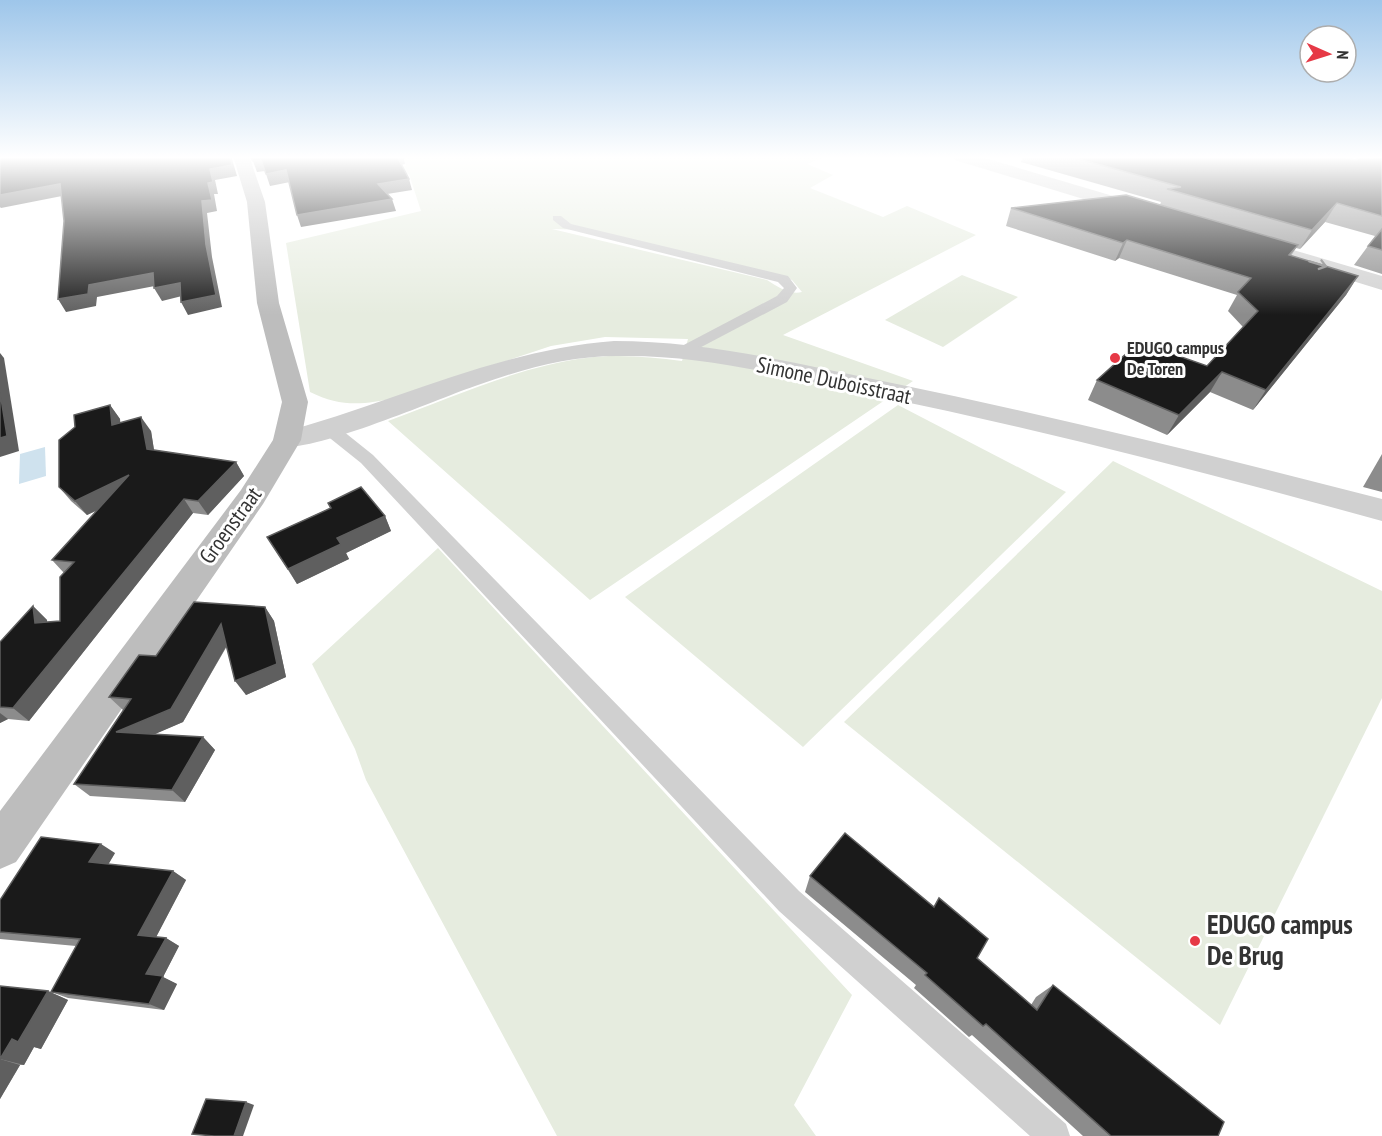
<svg xmlns="http://www.w3.org/2000/svg" width="1382" height="1136" font-family="'PT Sans Narrow',sans-serif">
<style>
.green{fill:#e6ecdf;fill-rule:evenodd}
.water{fill:#cfe2ee}
.lines{fill:none;stroke-linecap:round;stroke-linejoin:round}
.lane{fill:#d0d0d0;fill-rule:evenodd}
.street{fill:#d0d0d0;fill-rule:evenodd}
.secondary{fill:#bdbdbd;fill-rule:evenodd}
.wall{fill:#8c8c8c}
.shaded-wall{fill:#5f5f5f}
.building{fill:#1a1a1a;stroke:#5f5f5f;stroke-width:1.5}
.oneway{stroke:#7a7a7a}
.poi-dot{fill:#e63946;stroke:#fff;stroke-width:2}
.labels{text-anchor:middle;stroke-width:6;stroke-linejoin:round;paint-order:stroke}
.far-poi-label{font-size:18px;font-weight:bold;fill:#333;stroke:#fff;text-anchor:start}
.street-label{font-size:22px;fill:#333;stroke:#fff}
.near-poi-label{font-size:27px;font-weight:bold;fill:#333;stroke:#fff;text-anchor:start}
</style>
<rect width="100%" height="100%" fill="#fff"/>
<g class="green">
<path d="M414,156H828L807,164L833,175L810,188L883,217L907,206L976,235L783,335L913,381L590,600L388,421C451,398 520,366 586,358C618,354 650,357 682,361L688,339L605,337L551,346L395,398C363,405 340,407 310,392L286,243L421,211L409,174L379,179L376,171L406,166L404,158ZM552,229L592,230L783,277L792,280L802,292C789,295 778,287 767,280Z"/>
<path d="M962,275L1018,297L943,347L885,320Z"/>
<path d="M898,405L1066,492L803,747L625,597Z"/>
<path d="M1113,461L1382,591V698L1220,1025L844,722Z"/>
<path d="M438,548L852,995L794,1105L816,1136H557L366,780L355,749L312,664Z"/>
</g>
<path class="water" d="M45,447L46,476L19,484L20,454Z"/>
<g class="lines">
<g class="lane">
<path d="M553,216H561L571,224L788,276L797,288L787,302L688,354H678L676,351L678,348L777,296L784,288L778,282L563,228L553,220Z"/>
<path d="M332,426L338,427L373,455L799,891L1066,1124L1070,1136H1030L779,911L361,463L326,435L324,431Z"/>
</g>
<g class="street">
<path d="M953,156H978L1150,207L1152,211L1143,217L1136,215L955,160Z"/>
<path d="M1249,237L1382,276V290L1242,247L1239,243L1242,239Z"/>
<path d="M614,341C708,341 799,364 892,383C1056,417 1219,457 1382,499V521C1215,475 1047,431 877,396C791,378 705,354 617,356C569,356 523,369 478,385C439,398 310,455 277,446L273,440L277,434C390,404 496,350 614,341Z"/>
</g>
<path class="secondary" d="M233,156H249L265,202L279,303L308,402L301,440L263,504L16,862L0,869V811L241,490L273,440L282,402L257,303L247,202Z"/>
</g>
<g class="wall">
<path d="M1023,156H1337L1356,160L1372,159L1382,156V274L1354,265L1368,246L1375,236L1325,222L1300,249L1296,248L1291,256L1358,276L1346,295L1253,410L1210,392L1167,435L1088,400L1097,380L1207,366L1243,327L1228,311L1237,295L1119,258L1115,261L1006,226L1011,208L1160,205L1161,202L1021,162Z"/>
<path d="M110,405L120,419V423L151,431L154,450L236,462L244,476L208,515L193,513L29,721L8,719L0,723V642L33,606L47,620V622L60,621L64,573L52,560L98,510L87,515L71,501L59,487Z"/>
<path d="M1382,454V492L1363,487Z"/>
<path d="M328,503L385,516L391,531L346,553L349,559L297,584L267,537L330,508Z"/>
<path d="M265,607L274,621L286,677L246,695L227,646L183,722L154,734L203,737L215,750L185,802L90,796L74,784L123,710L109,697L156,656Z"/>
<path d="M115,853L108,864L173,871L186,880L156,937L166,938L179,946L163,977L177,984L164,1010L68,998L51,992L76,946L0,939V900Z"/>
<path d="M810,876L934,906L939,898L977,958L1031,1005L1036,997L1053,985L1218,1136H1083L972,1035L969,1037L914,988L916,985L805,892Z"/>
<path d="M0,986L48,991L68,1000L41,1049L34,1047L24,1065H20L0,1099Z"/>
</g>
<g class="shaded-wall">
<path d="M230,156H231L237,176L215,180L218,194H214L217,211L207,213L212,257L222,307L188,315L181,302L206,245L202,201L210,169Z"/>
<path d="M396,156H403L405,164L399,165Z"/>
<path d="M261,160L265,171L257,172L253,161Z"/>
<path d="M286,170L290,182L270,186L266,174Z"/>
<path d="M409,179L412,190L381,195L378,184Z"/>
<path d="M60,184L67,195L1,208L0,207V195Z"/>
<path d="M392,199L396,211L301,227L297,215Z"/>
<path d="M1337,203L1325,222L1300,249L1312,230Z"/>
<path d="M1127,240L1119,258L1115,261L1123,243Z"/>
<path d="M153,273L160,285L97,297L96,306L66,312L58,299L89,285Z"/>
<path d="M1358,276L1346,295L1253,410L1266,390Z"/>
<path d="M180,283L186,295L162,301L154,288Z"/>
<path d="M0,353L4,358L19,451L0,457Z"/>
<path d="M1222,372L1210,392L1167,435L1179,415Z"/>
<path d="M110,405L120,419L122,439L112,425Z"/>
<path d="M141,417L151,431L156,463L147,449Z"/>
<path d="M236,462L244,476L208,515L198,501Z"/>
<path d="M129,475L139,490L87,515L75,501Z"/>
<path d="M184,499L193,513L29,721L13,708Z"/>
<path d="M385,516L391,531L346,553L349,559L297,584L288,569L337,538Z"/>
<path d="M33,606L47,620L49,637L35,623Z"/>
<path d="M265,607L274,621L286,677L246,695L235,681Z"/>
<path d="M221,624L231,638L183,722L130,745L116,732Z"/>
<path d="M0,713L8,719L0,723Z"/>
<path d="M203,737L215,750L185,802L172,790Z"/>
<path d="M101,844L115,853L104,872L89,862Z"/>
<path d="M173,871L186,880L153,943L138,935Z"/>
<path d="M166,938L179,946L163,977L177,984L164,1010L149,1004L146,974Z"/>
<path d="M48,991L68,1000L41,1049L34,1047L24,1065L0,1059L12,1039Z"/>
<path d="M0,1059L20,1065L0,1099Z"/>
<path d="M246,1102L254,1105L243,1136H234Z"/>
</g>
<g class="building">
<path d="M0,156H230L232,165L210,169L213,182L208,183L212,200L202,201L206,245L216,295L181,302L180,283L154,288L153,273L89,285L88,294L58,299L64,221L60,184L0,195Z"/>
<path d="M250,156H397L409,179L378,184L392,199L297,215L286,170L266,174L261,160L253,161Z"/>
<path d="M1068,156H1337L1356,160L1361,156L1372,159L1374,156H1382V216L1337,203L1312,230L1167,189L1181,187Z"/>
<path d="M1126,195L1298,245L1289,255L1358,276L1266,390L1222,372L1179,415L1097,380L1139,342L1207,366L1258,311L1238,292L1251,278L1127,240L1123,243L1011,208Z"/>
<path d="M1382,229V250L1368,246Z"/>
<path d="M0,392L7,436L0,438Z"/>
<path d="M110,405L112,425L141,417L147,449L236,462L198,501L184,499L13,708L0,707V642L33,606L35,623L60,621V577L74,562L52,560L129,475L75,501L59,487V440L75,427L74,415Z"/>
<path d="M361,487L385,516L337,538L341,544L288,569L267,537L331,508L328,503Z"/>
<path d="M194,602L265,607L277,664L235,681L221,624L171,709L116,732L203,737L172,790L74,784L131,699L109,697L139,655L156,656Z"/>
<path d="M845,833L934,907L939,898L988,939L977,958L1037,1010L1053,985L1224,1122L1218,1136H1111L986,1024L983,1026L925,975L927,973L810,876Z"/>
<path d="M41,837L101,844L89,862L173,871L138,935L166,938L146,974L163,976L149,1004L51,992L80,939L0,932V900Z"/>
<path d="M0,986L48,991L18,1042L12,1039L0,1059Z"/>
<path d="M206,1099L246,1102L234,1136H214L192,1134Z"/>
</g>
<defs><path id="oneway-shaft" d="M-6 0H5M1.5-3L5.5 0L1.5 3" fill="none" stroke-width="1.6" stroke-linecap="round" stroke-linejoin="round" transform="scale(1.5)"/></defs>
<use class="oneway" href="#oneway-shaft" transform="translate(1318 264) rotate(17)"/>
<linearGradient id="sky" x2="0" y2="1"><stop stop-color="#9ec6ea"/><stop offset="0.5" stop-color="#fff"/><stop offset="1" stop-color="#fff" stop-opacity="0"/></linearGradient>
<rect width="1382" height="315" fill="url(#sky)"/>
<g class="poi-dot">
<circle cx="1115" cy="358" r="6"/>
<circle cx="1195" cy="941" r="6"/>
</g>
<g class="labels">
<g class="far-poi-label">
<text x="1127" y="354">EDUGO campus<tspan x="1127" dy="21">De Toren</tspan></text>
</g>
<g class="street-label">
<text transform="translate(834 380) rotate(12)" y="8">Simone Duboisstraat</text>
<text transform="translate(230 525) rotate(-54)" y="8">Groenstraat</text>
</g>
<g class="near-poi-label">
<text x="1207" y="934">EDUGO campus<tspan x="1207" dy="31">De Brug</tspan></text>
</g>
</g>
<g transform="translate(1328 54) rotate(93)"><circle r="28" fill="#ffffff" stroke="#adadad" stroke-width="1.5"/>
<path d="M0-4.5L10 22L0 15L-10 22Z" fill="#e63946"/>
<text y="-9" font-size="16" font-weight="bold" text-anchor="middle" fill="#333333">N</text>
</g>
</svg>
